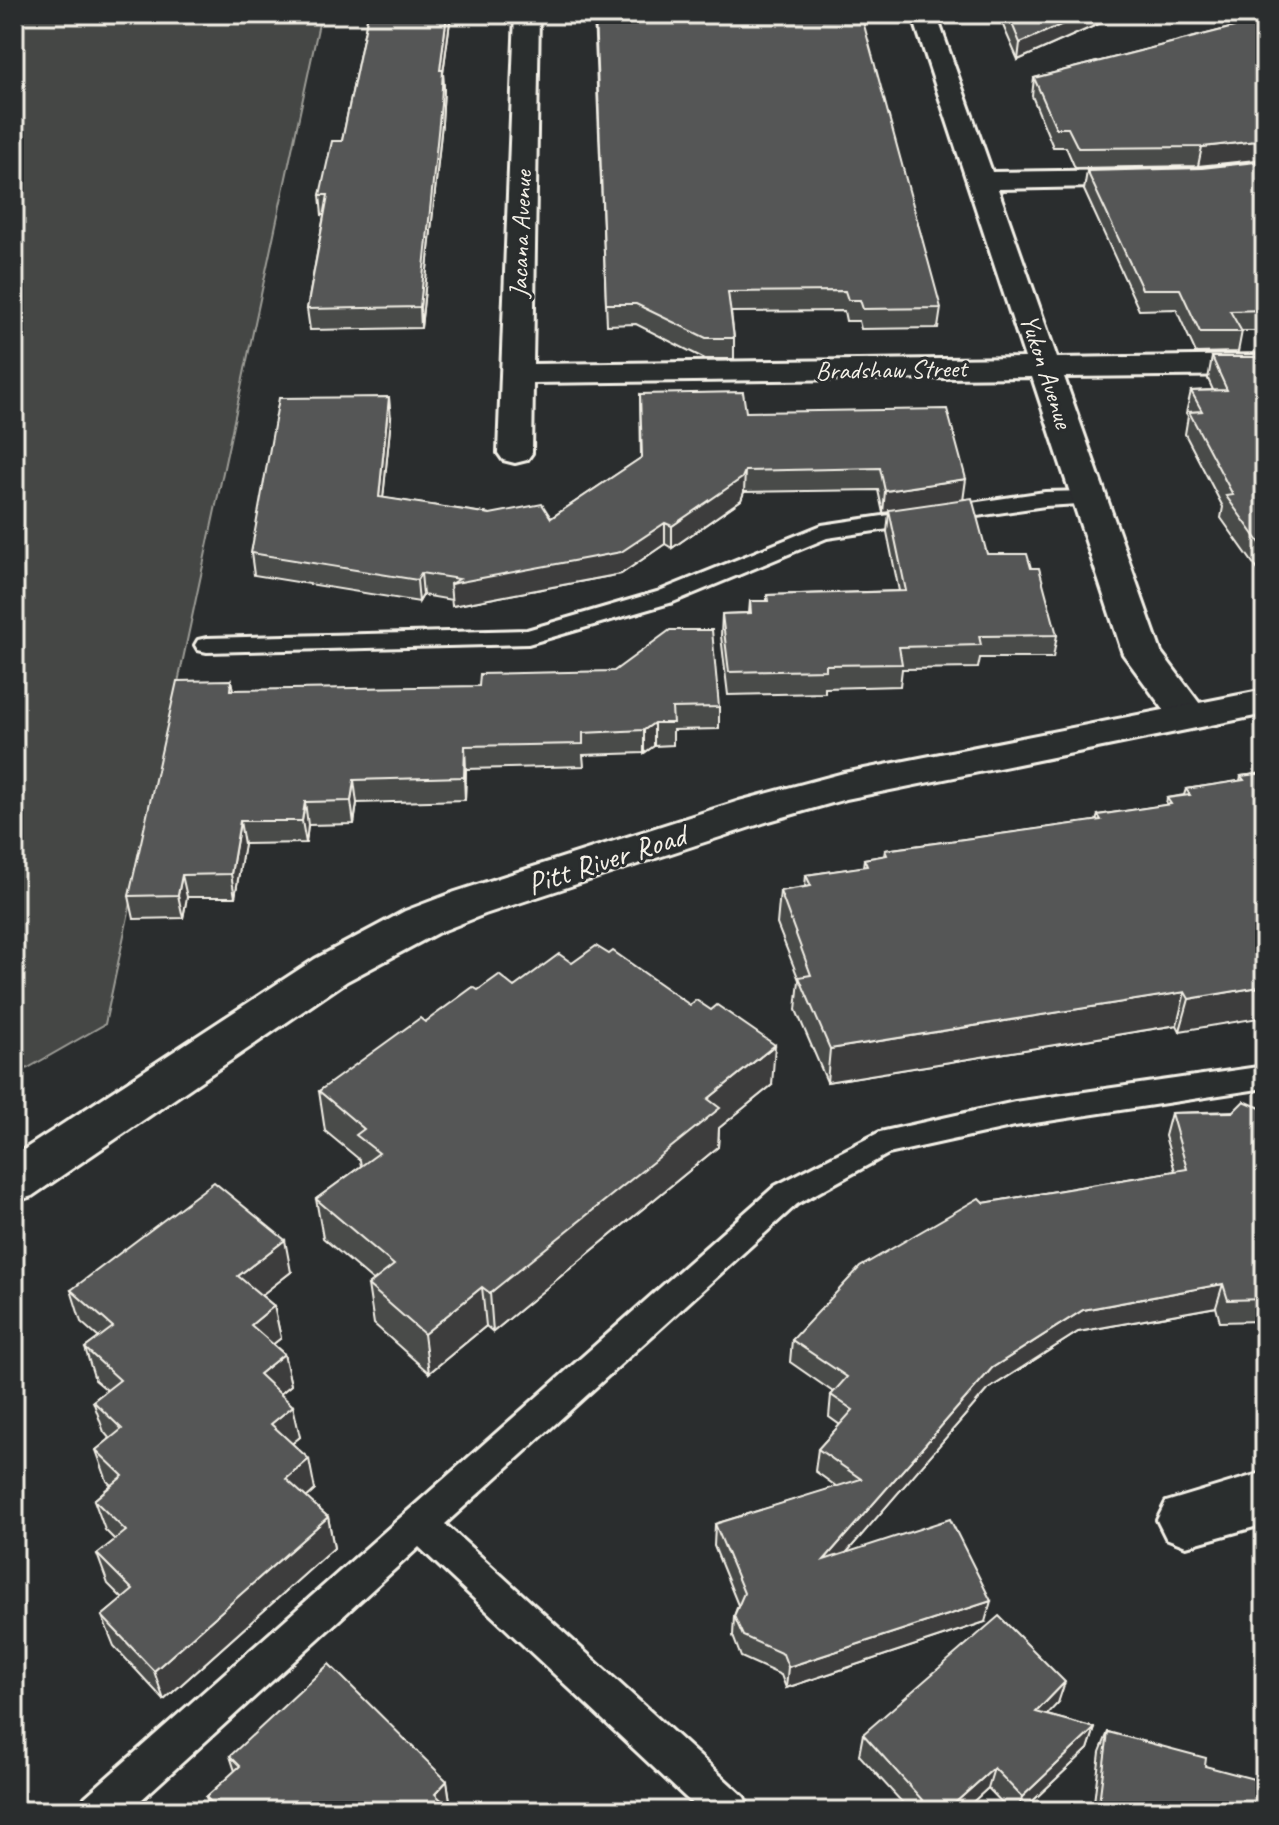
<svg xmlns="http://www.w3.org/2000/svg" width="1279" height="1825" font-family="Caveat,sans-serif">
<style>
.green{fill:#444645;stroke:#9c9c96;stroke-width:2}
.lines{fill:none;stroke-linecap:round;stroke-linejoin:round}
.service-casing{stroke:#f4f1e8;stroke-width:6}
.minor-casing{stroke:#f4f1e8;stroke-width:6}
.secondary-casing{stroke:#f4f1e8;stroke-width:6}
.service{fill:#2a2d2e;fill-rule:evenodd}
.minor{fill:#2a2d2e;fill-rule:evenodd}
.secondary{fill:#2a2d2e;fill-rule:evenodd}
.wall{fill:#494b4a;stroke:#f4f1e8;stroke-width:2}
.shaded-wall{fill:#3c3d3c;stroke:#f4f1e8;stroke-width:2}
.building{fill:#555756;stroke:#f4f1e8;stroke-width:2}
.labels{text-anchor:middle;stroke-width:6;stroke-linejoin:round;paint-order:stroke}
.far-street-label{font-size:26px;fill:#f4f1e8;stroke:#2a2d2e}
.street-label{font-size:32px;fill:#f4f1e8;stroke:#2a2d2e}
</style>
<rect width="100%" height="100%" fill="#2a2d2e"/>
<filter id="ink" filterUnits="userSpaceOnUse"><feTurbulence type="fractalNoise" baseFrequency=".0125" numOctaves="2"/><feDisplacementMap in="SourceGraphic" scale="16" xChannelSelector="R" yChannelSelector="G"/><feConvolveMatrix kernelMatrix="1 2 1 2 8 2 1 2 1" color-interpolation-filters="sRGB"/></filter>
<g filter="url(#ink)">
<path class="green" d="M14,14H321L105,1024L21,1072L14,1071Z"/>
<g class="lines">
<g class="service-casing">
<g id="service">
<path d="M1088,491L1099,498L1096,503L1045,506L827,538L673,602L528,644L207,652L198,650L195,645L198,640L207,638L527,630L657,592L822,525L1045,492Z"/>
<path d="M1265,1066V1088L1015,1126L888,1154L797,1204L445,1524L744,1797L750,1811H700L419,1547L129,1811H79L85,1797L775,1186L880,1132L1015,1102Z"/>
</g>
</g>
<g class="minor-casing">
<g id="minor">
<path d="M515,14H539L533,364L1025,358L912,14H936L992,172L1198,169L1265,161V177L1198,185L998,189L1057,358L1265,355V375L1064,377L1161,652L1209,716L1203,725L1189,728L1175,725L1123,654L1032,377L533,383L532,453L527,460L515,463L503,460L498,453Z"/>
<path d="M1265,1472V1524L1186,1546L1166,1538L1157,1520L1166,1502Z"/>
</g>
</g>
<g class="secondary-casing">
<path id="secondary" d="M1265,690V714L846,799L769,821L485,914L437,933L347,981L32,1196L14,1202V1156L315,959L405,911L455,892L739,801L844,773Z"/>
</g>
<use href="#service" class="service"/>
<use href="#minor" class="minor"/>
<use href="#secondary" class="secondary"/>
</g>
<g class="wall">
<path d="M368,14H451L443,73L444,89L442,123L421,328L310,330L307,309L324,215H322L320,195L342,141Z"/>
<path d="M594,14L941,308L938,328L861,329L859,321H846L844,311L731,312L734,338V359H705L636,324L607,325Z"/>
<path d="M998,14H1121L1018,60Z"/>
<path d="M1265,19L1198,166L1075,168L1066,147H1053L1032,96L1034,78Z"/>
<path d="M1265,161V331H1242L1238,352L1196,353L1176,309L1139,310L1084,190L1087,171L1202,168Z"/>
<path d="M1212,357L1265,369V580L1221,518L1223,507L1185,434L1188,416L1186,413L1191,391L1213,390L1208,379Z"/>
<path d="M640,394L746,412L964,499L987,554L1031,568L1057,635L1053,658H980L978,668L902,669L900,686L825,688V693L728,695L721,636L722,614L749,613L750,601H767V595L899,591L887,532L889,512L883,513L878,490L744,492L741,500L672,548L665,544L621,574L452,606V600L423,595L419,602L254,575L251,553L391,418L383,498L490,514L551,518L641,458Z"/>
<path d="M231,680L233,690L719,707V729L673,730V745L654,746L644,753L583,755L584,766L466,769L465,800L357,803L354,824L308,825L306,843L244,844L235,897H187L183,918L134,919L129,896Z"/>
<path d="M1265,773L1180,1031L1177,1025L827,1082L796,1010L799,980L777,924L780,891L805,887L806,875L863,867L864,859L884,856L885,850L1096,821L1098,815L1166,805L1167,798L1184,795L1186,789L1240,781L1241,776Z"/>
<path d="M572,963L772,1085L719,1128L718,1147L493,1332L486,1326L429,1373L374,1324L368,1285L373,1281L323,1238L316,1199L361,1166L360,1160L325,1131L319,1091L425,1022L478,990L514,987Z"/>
<path d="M1265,1110V1332H1262L1259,1321L1220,1322L1216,1307L1078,1332L987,1390L846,1553L985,1622L786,1688L781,1675L741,1657L733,1636L734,1616L738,1605L714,1546L715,1524L837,1487L815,1471L818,1449L840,1425L829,1417L831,1395L833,1392L790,1362L792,1340L984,1203L1175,1171L1165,1136L1171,1113Z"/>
<path d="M291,1272L261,1295L274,1306L281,1338L273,1344L284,1354L291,1385L280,1394L300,1437L292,1443L315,1490L306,1498L328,1517L334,1548L164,1700L114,1646L102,1616L123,1599L108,1584L97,1554L115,1540L105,1530L94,1500L111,1485L107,1481L96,1450L110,1439L104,1432L93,1401L107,1390L95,1380L85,1348L99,1338L81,1322L71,1290Z"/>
<path d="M1058,1703L1046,1715L1095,1728L1088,1749L1022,1811H1010L988,1788L963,1811H910L859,1755L863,1734Z"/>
<path d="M1108,1732L1205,1766L1265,1811H1093L1100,1752Z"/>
<path d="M230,1756L447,1781L450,1801L447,1805L453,1811H211L206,1797L235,1771Z"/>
</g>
<g class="shaded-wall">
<path d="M447,14H451L443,73L444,89L442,123L421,328L420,307L440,70Z"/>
<path d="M1085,14H1121L1018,60L1020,43Z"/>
<path d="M1265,140V159L1198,166L1202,147Z"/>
<path d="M389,397L391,418L381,519L379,497Z"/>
<path d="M745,471L744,492L741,500L672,548V526Z"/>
<path d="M966,479L963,501L883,513L885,491Z"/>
<path d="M665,523V544L621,574L452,606L450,584Z"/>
<path d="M421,573L423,595L419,602L417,580Z"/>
<path d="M654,723V746L644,753V730Z"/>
<path d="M465,746L466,769L465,800L464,777Z"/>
<path d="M354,780L357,803L354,824L351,801Z"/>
<path d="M305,802L308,825L306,843L302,821Z"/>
<path d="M240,821L244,844L235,897L231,874Z"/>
<path d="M182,875L187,897L183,918L178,895Z"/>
<path d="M1265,986V1017L1180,1031L1189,999Z"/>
<path d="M1185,992L1177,1025L827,1082L830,1049Z"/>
<path d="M775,1045L772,1085L719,1128L718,1147L493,1332L490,1293L708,1099Z"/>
<path d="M285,1240L291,1272L245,1308L238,1276Z"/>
<path d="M1223,1284L1216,1307L1078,1332L987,1390L822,1581L824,1560L992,1368L1083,1310Z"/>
<path d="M482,1287L486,1326L429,1373L424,1334Z"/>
<path d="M274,1306L281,1338L258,1356L251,1325Z"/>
<path d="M284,1354L291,1385L266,1406L259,1374Z"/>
<path d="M293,1406L300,1437L278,1455L271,1424Z"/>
<path d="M309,1459L315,1490L293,1510L286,1479Z"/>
<path d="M328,1517L334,1548L164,1700L154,1671Z"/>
<path d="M991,1601L985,1622L786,1688L788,1667Z"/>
<path d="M1065,1682L1058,1703L1030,1733L1036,1712Z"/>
<path d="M1095,1728L1088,1749L1022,1811H1018L1022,1797Z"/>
<path d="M994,1768L988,1788L963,1811H946Z"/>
<path d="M447,1781L450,1801L441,1811L435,1794Z"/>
</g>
<g class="building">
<path d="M368,14H447L440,70H443L441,104L420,307L307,309L328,195H320L332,141H342Z"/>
<path d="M595,14H861L941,308L863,309L860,300H848L845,291L728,292L734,338H706L636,304H606Z"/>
<path d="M1008,14H1085L1020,43Z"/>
<path d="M1265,19V140L1202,147L1078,148L1068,128H1056L1034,78Z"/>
<path d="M1265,161V310L1230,311L1242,332H1200L1180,289H1142L1087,171L1202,168Z"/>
<path d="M1212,357H1258L1265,369V550L1226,496L1233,495L1189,412L1202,411L1191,391L1227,390Z"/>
<path d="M743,392L746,412L947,409L966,479L885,491L880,468L745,471L742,478L672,526L665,523L621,552L450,584L459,579L421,573L417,580L251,553L279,398L389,397L379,497L490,514L542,504L551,518L642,457L640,394Z"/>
<path d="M972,498L987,554H1027L1031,568H1039L1057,635L979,636L981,645L899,647L902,664L826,665V670L729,672L722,614L751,613L750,601H768L767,595L906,591L889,510Z"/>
<path d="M670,630H712L719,707L672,708L673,723H654L644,730L583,733V744L465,746L464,777L354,780L351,801L305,802L302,821H240L231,874L182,875L178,895L129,896L177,681L231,680L230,690L479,686L480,674L614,671Z"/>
<path d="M1265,773V986L1189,999L1185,992L830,1049L799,977L811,975L780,891L811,886L806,875L867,866L864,859L887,855L885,850L1101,820L1098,815L1171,804L1167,798L1190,795L1186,789L1244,780L1241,776Z"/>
<path d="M596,946L609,954L613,951L690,1005L696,1000L711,1010L717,1005L775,1045L708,1099L720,1108L490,1293L482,1287L424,1334L368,1285L394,1265L316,1199L379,1153L356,1135L364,1129L319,1091L420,1018L425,1022L473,987L478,990L499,975L514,987L559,954L572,963Z"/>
<path d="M1244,1101L1265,1110V1299L1228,1300L1223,1284L1083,1310L992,1368L824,1560L950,1519L991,1601L788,1667L783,1654L743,1636L734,1616L744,1593L715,1524L861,1479L818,1449L853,1410L831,1395L847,1377L792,1340L860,1267L979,1198L984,1203L1187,1169L1171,1113L1233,1112Z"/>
<path d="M214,1182L285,1240L238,1276L274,1306L251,1325L284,1354L259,1374L293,1406L271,1424L309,1459L286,1479L328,1517L154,1671L102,1616L133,1590L97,1554L126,1531L94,1500L123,1476L96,1450L122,1429L93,1401L120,1380L85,1348L113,1327L71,1290Z"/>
<path d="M999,1616L1065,1682L1036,1712L1095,1728L1022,1797L994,1768L946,1811H932L863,1734Z"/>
<path d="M329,1664L447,1781L435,1794L453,1811H219L206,1797L240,1766L230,1756Z"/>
<path d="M1108,1732L1206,1758L1205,1766L1265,1782V1811H1098Z"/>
</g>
</g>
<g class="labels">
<g class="far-street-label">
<text transform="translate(520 234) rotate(-88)" y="9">Jacana Avenue</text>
<text transform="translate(891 369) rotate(-1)" y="9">Bradshaw Street</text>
<text transform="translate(1047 371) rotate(72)" y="9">Yukon Avenue</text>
</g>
<g class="street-label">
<text transform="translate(606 859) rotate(-18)" y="11">Pitt River Road</text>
</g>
</g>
<rect width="1279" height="1825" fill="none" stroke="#2a2d2e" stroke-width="48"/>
<rect x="24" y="24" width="1231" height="1777" fill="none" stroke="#f4f1e8" stroke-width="3" filter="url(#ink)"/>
</svg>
